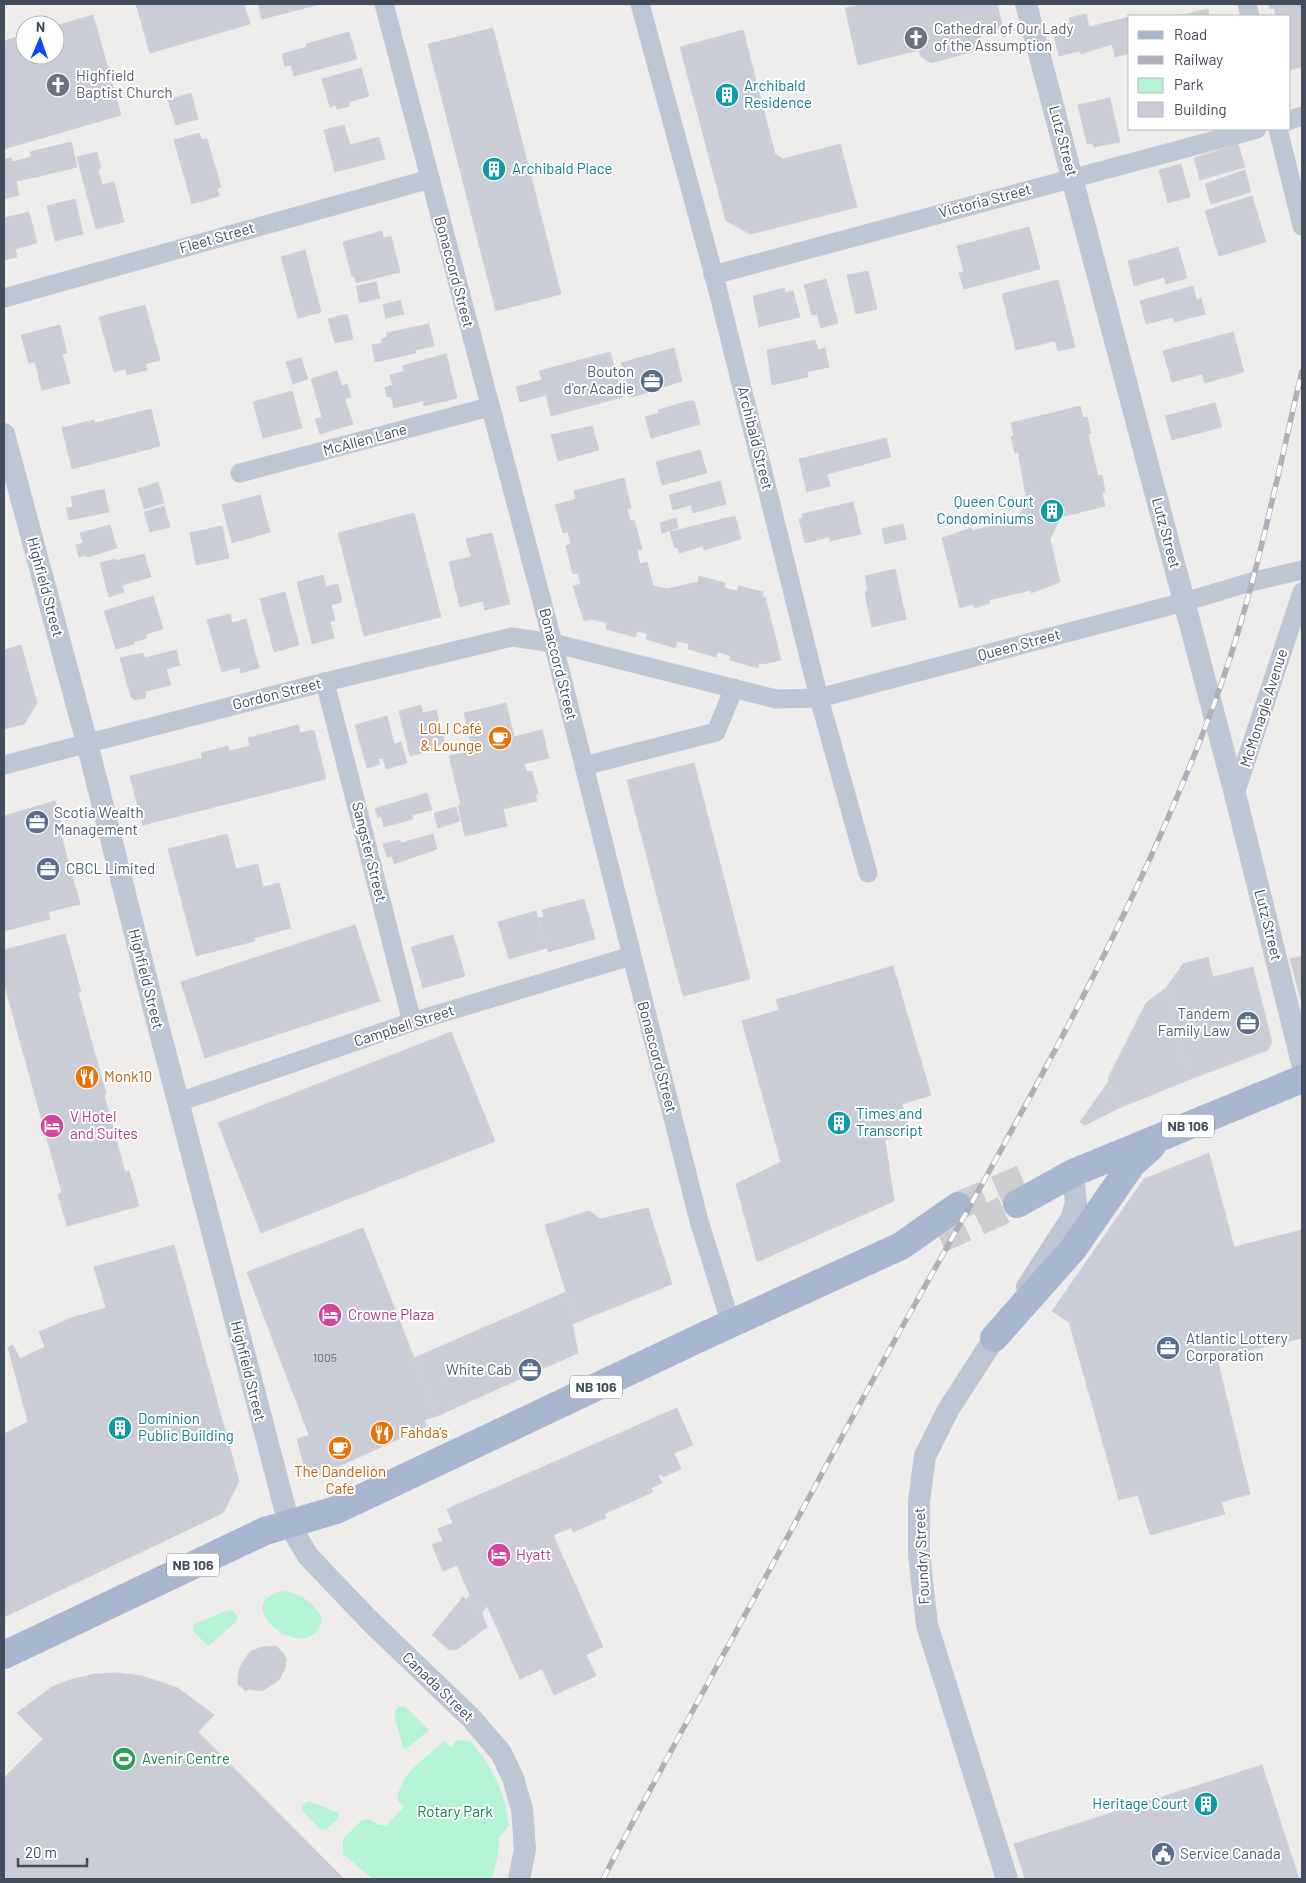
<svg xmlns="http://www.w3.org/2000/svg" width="1306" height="1883" font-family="Barlow,sans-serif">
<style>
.green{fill:#b4f3d5}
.building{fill:#cacdd5;stroke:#cfd1d9}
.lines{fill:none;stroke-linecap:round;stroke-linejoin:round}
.primary-tunnel{stroke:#cdcccf;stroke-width:28;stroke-dasharray:28 14;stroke-linecap:butt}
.minor{stroke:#bec6d3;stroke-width:19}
.tertiary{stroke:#bec6d3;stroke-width:22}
.primary{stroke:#a8b7cf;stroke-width:28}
.rail-casing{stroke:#aeb0b8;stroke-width:5.5}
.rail{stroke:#fff;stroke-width:4;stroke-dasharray:11;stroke-linecap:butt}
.labels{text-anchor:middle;stroke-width:4;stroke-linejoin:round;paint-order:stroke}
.number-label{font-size:12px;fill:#656c7a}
.shield{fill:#fff;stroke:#7b828c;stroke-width:1}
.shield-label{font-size:14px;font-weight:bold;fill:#434c5b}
.worship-label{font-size:15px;fill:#5b616d;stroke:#fff;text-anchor:start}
.culture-label{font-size:15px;fill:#0d838f;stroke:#fff;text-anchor:start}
.street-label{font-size:15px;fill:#434c5b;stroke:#fff}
.service-label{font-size:15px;fill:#4e5e75;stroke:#fff;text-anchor:start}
.food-label{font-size:15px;fill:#c56008;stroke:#fff;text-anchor:start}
.hotel-label{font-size:15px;fill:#b23c85;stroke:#fff;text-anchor:start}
.leisure-label{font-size:15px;fill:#27864d;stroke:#fff;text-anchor:start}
.park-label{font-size:15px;fill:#0d8358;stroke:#fff}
</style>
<rect width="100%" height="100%" fill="#efecec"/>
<g class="green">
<path d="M283,1591C302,1594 313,1602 322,1618C313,1672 223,1604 283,1591Z"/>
<path d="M228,1610H232L238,1617L235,1623L208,1646L193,1631V1625Z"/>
<path d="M402,1706L406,1707L429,1730L406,1749L403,1747L394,1714L397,1708Z"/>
<path d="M457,1740L471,1742C493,1767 505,1793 509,1825L499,1838L497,1859L492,1879H373L343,1854V1839L362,1820L369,1819L379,1825H387L404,1807L398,1801C397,1775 427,1757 444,1741L451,1747Z"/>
<path d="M309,1801L339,1813L338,1818L326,1830L320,1829L301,1809L303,1804Z"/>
</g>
<g class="building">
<path d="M136,4H244L250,24L150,53Z"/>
<path d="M258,4H320L262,19Z"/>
<path d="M865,4H997L1003,29L980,34L981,42L975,51L931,63L921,57L919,50L858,65L845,8Z"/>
<path d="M1268,4H1302V67L1290,70V16H1276L1274,8L1270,9Z"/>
<path d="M1208,9L1209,16H1178Z"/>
<path d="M1086,14L1089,27L1130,17V53L1115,57L1112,44L1081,54L1080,51L1059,56L1052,28L1071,23L1069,18Z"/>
<path d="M93,15L121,115L4,149V41L25,35V55H55V26Z"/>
<path d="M493,28L561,294L496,311L428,44Z"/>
<path d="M743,30L775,154L783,159L840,144L857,207L751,234L726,221L680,47Z"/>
<path d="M349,32L357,59L294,76L291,65L285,66L282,54L307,47L306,44Z"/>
<path d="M361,68L369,96L349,102L350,106L337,109L336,105L330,107L322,79Z"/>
<path d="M191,93L198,119L176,125L168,100Z"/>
<path d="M1110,98L1120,142L1094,147L1093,143L1087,144L1078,105Z"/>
<path d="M344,125L350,145L379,137L385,159L335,172L324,130Z"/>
<path d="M199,133L202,140L207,139L221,187L217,188L219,196L192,204L174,140Z"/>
<path d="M71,142L77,167L36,177L30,152Z"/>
<path d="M1238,144L1245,167L1200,180L1194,158Z"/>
<path d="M97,152L101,168L98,169L102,185L114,182L124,222L96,229L77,157Z"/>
<path d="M31,157L36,177L16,181L19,195L4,199V159L11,158L12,162Z"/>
<path d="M1181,164L1190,197L1168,203L1159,170Z"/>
<path d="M1245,170L1251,192L1211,204L1205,184Z"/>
<path d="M1252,196L1266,242L1219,256L1205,211Z"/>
<path d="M75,199L83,234L55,241L47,206Z"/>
<path d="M29,212L37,243L15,249L17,257L4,260V218Z"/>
<path d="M1029,227L1040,269L964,289L959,273L964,272L957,246Z"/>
<path d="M382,231L383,238L391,236L400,272L356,283L354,276L352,277L343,242Z"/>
<path d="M1178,247L1187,278L1166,284L1164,277L1134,286L1128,261Z"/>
<path d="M305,250L321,312L298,318L281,257Z"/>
<path d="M868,271L877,309L856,314L847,275Z"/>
<path d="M826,279L838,323L821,328L817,314L812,315L804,285Z"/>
<path d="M1058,280L1075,347L1058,351L1055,341L1016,350L1002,294Z"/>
<path d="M376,282L380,298L360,303L356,286Z"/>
<path d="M1193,286L1197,300L1201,298L1205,314L1174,322L1173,317L1146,324L1140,301Z"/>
<path d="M784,288L785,293L793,291L800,317L759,327L753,296Z"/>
<path d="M400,300L404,314L386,318L383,305Z"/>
<path d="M145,305L160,360L145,364L147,370L127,375L126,369L114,372L99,317Z"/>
<path d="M347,314L353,339L335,343L328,319Z"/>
<path d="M429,324L434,346L415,350L416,353L375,362L372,345L382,343L381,339L387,337L386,333Z"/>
<path d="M60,325L67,353L62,354L70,383L42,390L35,362L29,363L21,335Z"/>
<path d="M1233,332L1244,372L1205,383L1202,374L1172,382L1163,351Z"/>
<path d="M815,340L818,350L825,348L829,367L807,372L808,377L772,385L767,350Z"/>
<path d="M674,348L682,381L657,389L655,385L652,386L653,391L632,397L621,363Z"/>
<path d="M610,352L623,397L551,416L546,395L520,402L516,387L542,380L539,371Z"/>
<path d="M446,354L457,398L424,406L423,401L394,408L391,396L387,397L385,387L393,385L390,375L404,371L402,366Z"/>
<path d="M301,358L308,379L293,384L286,362Z"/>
<path d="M337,371L342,386L347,384L351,397L345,399L353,424L320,434L315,419L322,417L311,379Z"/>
<path d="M292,391L302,428L263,438L253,402Z"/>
<path d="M689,401H694L700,424L651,438L645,417L659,413L658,410Z"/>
<path d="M1215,403L1222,427L1172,440L1165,416Z"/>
<path d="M1080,406L1083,418L1087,417L1091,433L1088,434L1098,476L1102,475L1105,492L1102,493L1105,506L1061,517L1050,539L1060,582L1031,593V590L989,600L990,603L974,608L973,604L960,608L942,538L971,528L972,531L998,524L997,521L1014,517V520H1016L1030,497L1026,496L1018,452L1015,453L1011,437L1014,436L1011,423Z"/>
<path d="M151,409L160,446L72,469L62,428L94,420L95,423Z"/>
<path d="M592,426L599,450L558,461L551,435Z"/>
<path d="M886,438L891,457L827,474L830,486L807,492L799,459Z"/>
<path d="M700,450L707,473L662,485L656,462Z"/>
<path d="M624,478L631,508L627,509L630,521L634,520L642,549L637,550L640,564L647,562L653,586L667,589L698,582L699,576L725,583L724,588L737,591L739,586L763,592L762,597H765L781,660L764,664L759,663L758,668L730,660L731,656L718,652L716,657L688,649L689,644L677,641L675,648L646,639L648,634L637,631L635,637L606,629L607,623L592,619L584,621L573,586L581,584L578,573L573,574L566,546L571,544L568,532L563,533L555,505L576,499L574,491Z"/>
<path d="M720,481L726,504L693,513L691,505L673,510L669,495Z"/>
<path d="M158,482L164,503L144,509L138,489Z"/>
<path d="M104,489L109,512L69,520L66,508L73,507L71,497Z"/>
<path d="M260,495L270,532L232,543L222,505Z"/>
<path d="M853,502L861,534L830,541L829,537L805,543L799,519L803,518L802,514Z"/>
<path d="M164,506L170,527L150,532L144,512Z"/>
<path d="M414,513L441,617L364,636L338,533Z"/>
<path d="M735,516L741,539L704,550L703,546L679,553L678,548H675L670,532Z"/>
<path d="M676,518L678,528L662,533L660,523Z"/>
<path d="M903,524L906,539L885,544L882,529Z"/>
<path d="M110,525L117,548L87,557L86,555L79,557L76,545L83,543L80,533Z"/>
<path d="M222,526L229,558L196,565L190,533Z"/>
<path d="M492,533L510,604L485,610L483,601L460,607L449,562L471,557L466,539Z"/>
<path d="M144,554L151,577L122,585L124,592L109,597L100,563L115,559V561Z"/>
<path d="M895,569L906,619L872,627L866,599L865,592L868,591L865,576Z"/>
<path d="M323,575L326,587L338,584L342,602L331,605L335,620L330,622L334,638L312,644L297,582Z"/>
<path d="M285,592L299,645L274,652L260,599Z"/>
<path d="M153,596L163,629L146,634L147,638L134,642V644L116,649L104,611Z"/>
<path d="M230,614L232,623L246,619L259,668L241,673L240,667L222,672L207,620Z"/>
<path d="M21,645L37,703L24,724L4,729V650Z"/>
<path d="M176,650L180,665L166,669L171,685L146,691L145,698L136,700L131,697L120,658L143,653L145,658Z"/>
<path d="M506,703L514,737L542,730L549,758L524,764L527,772L532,771L538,794H535L537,801L503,809L507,826L465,836L458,805H461L449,756L473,751L464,713Z"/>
<path d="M421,705L423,713L436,710L445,744L432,747L433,750L410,756L399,711Z"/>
<path d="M387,716L394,744L401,742L407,763L386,769L383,758L378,759L380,764L367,768L355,725Z"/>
<path d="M298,725L300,733L314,730L326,779L143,825L130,776L202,758L201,753L228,746L229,751L250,746L248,738Z"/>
<path d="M694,763L750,979L683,996L627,780Z"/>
<path d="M427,793L432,810L412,815L413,819L384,827L381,816L378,817L375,809L380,807Z"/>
<path d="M55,801L61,823L58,824L80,904L48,912L50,919L4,931V816Z"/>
<path d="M456,807L460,821L438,828L434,813Z"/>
<path d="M227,834L236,869L258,864L263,887L279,883L291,928L254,938L255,941L196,956L168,849Z"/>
<path d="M433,834L437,849L394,864L392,856L387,857L383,844L400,840L401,843Z"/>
<path d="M584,899L595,939L548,952L539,918L544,917L542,910Z"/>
<path d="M536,911L547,948L509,959L498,922Z"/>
<path d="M355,925L380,1001L205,1058L181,982Z"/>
<path d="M65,934L81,992L78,993L106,1094L104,1095L125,1172L129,1171L139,1206L67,1226L58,1194L62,1193L4,983V950Z"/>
<path d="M453,935L465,976L423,988L411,947Z"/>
<path d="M1302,956V1004L1290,959Z"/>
<path d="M1208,957L1213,977L1253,967L1272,1042L1268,1050L1188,1080L1166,988L1183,964Z"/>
<path d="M893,966L931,1095L902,1104L910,1132L885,1140L894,1201L757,1262L736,1184L781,1162L742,1021L779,1010L776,1000Z"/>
<path d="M1166,988L1188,1080L1117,1109L1108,1078L1146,1003Z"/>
<path d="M451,1032L495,1141L261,1233L218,1123Z"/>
<path d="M1109,1081L1117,1109L1085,1125L1080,1122Z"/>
<path d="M1209,1153L1234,1247L1302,1230V1338L1217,1358L1250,1494L1221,1502L1225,1514L1150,1535L1138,1495L1119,1500L1069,1322L1052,1311L1144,1179Z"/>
<path d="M648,1208L672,1284L572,1324L566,1292L545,1225L589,1211L600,1219Z"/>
<path d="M363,1228L437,1416L424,1420L427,1426L318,1476L316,1473L307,1476L297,1439L309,1435L247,1272Z"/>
<path d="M174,1245L239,1481L223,1513L4,1617V1434L28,1422L8,1347L13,1345L20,1359L45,1347L39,1332L74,1317L106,1308L94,1267Z"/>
<path d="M566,1292L578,1353L437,1416L414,1358Z"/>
<path d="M677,1408L693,1445L674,1453L681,1469L663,1477L661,1474L658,1475L662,1483L651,1488L653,1492L604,1514L606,1518L573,1532L571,1528L553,1535L603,1647L586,1655L596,1676L554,1695L542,1669L520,1679L487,1606L479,1616L463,1604L470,1595L457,1565L443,1571L432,1545L443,1541L438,1529L453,1523L447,1509Z"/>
<path d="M463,1597L481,1611L487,1627L456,1650H449L432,1635Z"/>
<path d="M275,1646L282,1651L286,1659L285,1668L279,1680L262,1691L248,1689L246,1691L238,1684V1676L240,1667L246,1657L251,1651L262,1647Z"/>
<path d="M118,1673L142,1676L178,1688L214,1715L198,1732L344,1879H4V1778L43,1739L17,1713L52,1687L70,1680L95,1674Z"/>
<path d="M1262,1765L1299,1879H1025L1014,1844Z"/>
</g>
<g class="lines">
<g class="primary-tunnel">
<path d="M958,1206L1033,1174"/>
<path d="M940,1239L1017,1204"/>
</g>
<g class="minor">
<path d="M384,4L553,643L699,1221L731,1324"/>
<path d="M640,4L716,283L819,698L868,873"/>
<path d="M1247,4L1250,16"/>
<path d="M1290,120L1302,116"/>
<path d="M1278,129L1302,226"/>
<path d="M713,275L1257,129"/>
<path d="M4,298L430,179"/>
<path d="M240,473L489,407"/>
<path d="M325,682L412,1022"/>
<path d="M4,765L325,682L512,637L553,643L776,699L819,698L1184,602L1251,582L1302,570"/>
<path d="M584,766L716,732L734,688"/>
<path d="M1235,794L1302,592"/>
<path d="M179,1102L412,1022L631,956"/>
</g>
<g class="tertiary">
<path d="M1026,4L1235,794L1302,1063"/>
<path d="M4,434L87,743L158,1025L289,1524L308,1556L370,1621L472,1719L501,1753L513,1778L522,1809L525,1849L519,1879"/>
<path d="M1027,1287L1071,1219L1076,1203L1073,1173"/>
<path d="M1003,1325L948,1410L925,1456L919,1501V1555L927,1625L1007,1879"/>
</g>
<g class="primary">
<path d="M1017,1204L1073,1173L1302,1079"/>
<path d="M994,1338L1073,1249L1132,1164L1152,1146"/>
<path d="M4,1655L265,1531L336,1510L706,1335L901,1246L958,1206"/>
</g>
<g class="rail-casing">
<path id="rail" d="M603,1879C657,1775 714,1672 770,1569C820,1478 868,1387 919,1297C1026,1106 1134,917 1211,712C1253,602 1275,485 1302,371"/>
</g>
<use href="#rail" class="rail"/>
</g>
<defs>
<g id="church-disc" transform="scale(1.25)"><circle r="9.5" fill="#6b7280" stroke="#fff"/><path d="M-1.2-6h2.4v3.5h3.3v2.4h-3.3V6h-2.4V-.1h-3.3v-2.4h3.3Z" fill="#fff"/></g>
<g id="building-disc" transform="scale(1.25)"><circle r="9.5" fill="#0f9aa8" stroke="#fff"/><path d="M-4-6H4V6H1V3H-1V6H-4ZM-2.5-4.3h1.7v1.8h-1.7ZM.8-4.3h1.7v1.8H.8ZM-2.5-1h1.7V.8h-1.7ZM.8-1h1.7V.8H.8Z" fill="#fff"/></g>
<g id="office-disc" transform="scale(1.25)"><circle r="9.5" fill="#5c6f8a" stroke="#fff"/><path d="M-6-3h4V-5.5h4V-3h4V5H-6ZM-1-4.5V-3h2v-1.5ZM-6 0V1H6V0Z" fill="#fff"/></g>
<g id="cafe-disc" transform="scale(1.25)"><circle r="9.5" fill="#e8710a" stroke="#fff"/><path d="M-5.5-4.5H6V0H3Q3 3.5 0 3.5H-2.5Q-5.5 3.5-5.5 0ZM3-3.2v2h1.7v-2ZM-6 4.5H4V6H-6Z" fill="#fff"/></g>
<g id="restaurant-disc" transform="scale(1.25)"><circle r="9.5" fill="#e8710a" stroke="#fff"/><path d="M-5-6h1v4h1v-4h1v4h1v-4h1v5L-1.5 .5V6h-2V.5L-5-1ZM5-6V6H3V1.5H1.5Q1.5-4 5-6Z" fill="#fff"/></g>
<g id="hotel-disc" transform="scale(1.25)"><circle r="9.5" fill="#d1479c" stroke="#fff"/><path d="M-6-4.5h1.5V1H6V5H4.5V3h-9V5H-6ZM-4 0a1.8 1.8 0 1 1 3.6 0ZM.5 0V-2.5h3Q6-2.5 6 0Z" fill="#fff"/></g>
<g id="stadium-disc" transform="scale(1.25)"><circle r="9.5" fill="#2e9e5b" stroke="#fff"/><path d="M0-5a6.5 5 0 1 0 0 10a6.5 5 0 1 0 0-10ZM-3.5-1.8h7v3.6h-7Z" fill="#fff"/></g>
<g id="civic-disc" transform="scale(1.25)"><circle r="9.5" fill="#5c6f8a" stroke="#fff"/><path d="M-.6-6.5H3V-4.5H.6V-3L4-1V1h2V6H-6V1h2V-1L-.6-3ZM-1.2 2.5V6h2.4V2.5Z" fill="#fff"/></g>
</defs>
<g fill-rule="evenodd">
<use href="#church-disc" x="916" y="38"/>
<use href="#church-disc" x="58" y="85"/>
<use href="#building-disc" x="727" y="95"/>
<use href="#building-disc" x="494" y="169"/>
<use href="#office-disc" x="652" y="381"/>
<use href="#building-disc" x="1052" y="511"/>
<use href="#cafe-disc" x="500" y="738"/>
<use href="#office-disc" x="37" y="822"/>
<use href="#office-disc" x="48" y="869"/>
<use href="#office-disc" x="1248" y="1023"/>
<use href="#restaurant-disc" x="87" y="1077"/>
<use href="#building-disc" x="839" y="1123"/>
<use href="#hotel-disc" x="52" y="1126"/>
<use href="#hotel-disc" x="330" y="1315"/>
<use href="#office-disc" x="1168" y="1348"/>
<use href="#office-disc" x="530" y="1370"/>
<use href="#building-disc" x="120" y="1428"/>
<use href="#restaurant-disc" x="382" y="1433"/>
<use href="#cafe-disc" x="340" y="1448"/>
<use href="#hotel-disc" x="499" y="1555"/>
<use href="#stadium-disc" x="124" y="1759"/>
<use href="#building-disc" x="1206" y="1804"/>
<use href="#civic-disc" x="1163" y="1854"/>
</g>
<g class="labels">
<g class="number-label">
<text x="325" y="1362">1005</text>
</g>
<g class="shield">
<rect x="1162" y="1114.5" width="52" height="23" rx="4"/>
<rect x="570" y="1375.5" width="52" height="23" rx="4"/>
<rect x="167" y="1553.5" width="52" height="23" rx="4"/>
</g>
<g class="shield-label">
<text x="1188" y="1131">NB 106</text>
<text x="596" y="1392">NB 106</text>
<text x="193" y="1570">NB 106</text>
</g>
<g class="worship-label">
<text x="934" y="34">Cathedral of Our Lady<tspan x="934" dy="17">of the Assumption</tspan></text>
<text x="76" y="81">Highfield<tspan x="76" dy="17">Baptist Church</tspan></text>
</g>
<g class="culture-label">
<text x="744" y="91">Archibald<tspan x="744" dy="17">Residence</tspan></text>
<text x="512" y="174">Archibald Place</text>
<text x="1034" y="507" text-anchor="end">Queen Court<tspan x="1034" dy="17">Condominiums</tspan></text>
<text x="856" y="1119">Times and<tspan x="856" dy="17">Transcript</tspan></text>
<text x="138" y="1424">Dominion<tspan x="138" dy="17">Public Building</tspan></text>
<text x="1188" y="1809" text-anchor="end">Heritage Court</text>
</g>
<g class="street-label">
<text transform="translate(1063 141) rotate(75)" y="5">Lutz Street</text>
<text transform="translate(985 201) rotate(-15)" y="5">Victoria Street</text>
<text transform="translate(217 238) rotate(-16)" y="5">Fleet Street</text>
<text transform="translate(454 272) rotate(75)" y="5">Bonaccord Street</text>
<text transform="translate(755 438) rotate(76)" y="5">Archibald Street</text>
<text transform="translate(365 440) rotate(-15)" y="5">McAllen Lane</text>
<text transform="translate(1166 533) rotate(75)" y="5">Lutz Street</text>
<text transform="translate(45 587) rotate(75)" y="5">Highfield Street</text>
<text transform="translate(1019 645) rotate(-15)" y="5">Queen Street</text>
<text transform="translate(558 664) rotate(76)" y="5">Bonaccord Street</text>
<text transform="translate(277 694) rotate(-14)" y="5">Gordon Street</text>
<text transform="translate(1264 708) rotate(-72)" y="5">McMonagle Avenue</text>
<text transform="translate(369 852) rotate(76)" y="5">Sangster Street</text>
<text transform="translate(1268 925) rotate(76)" y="5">Lutz Street</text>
<text transform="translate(146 979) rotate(76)" y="5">Highfield Street</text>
<text transform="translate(404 1026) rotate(-18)" y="5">Campbell Street</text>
<text transform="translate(657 1057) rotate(75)" y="5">Bonaccord Street</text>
<text transform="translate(248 1371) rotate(76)" y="5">Highfield Street</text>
<text transform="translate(922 1556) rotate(-93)" y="5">Foundry Street</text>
<text transform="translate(438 1687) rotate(44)" y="5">Canada Street</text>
</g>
<g class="service-label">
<text x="634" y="377" text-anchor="end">Bouton<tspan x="634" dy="17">d'or Acadie</tspan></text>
<text x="54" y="818">Scotia Wealth<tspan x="54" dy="17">Management</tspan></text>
<text x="66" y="874">CBCL Limited</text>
<text x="1230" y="1019" text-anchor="end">Tandem<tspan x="1230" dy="17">Family Law</tspan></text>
<text x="1186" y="1344">Atlantic Lottery<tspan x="1186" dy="17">Corporation</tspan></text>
<text x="512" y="1375" text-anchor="end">White Cab</text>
<text x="1180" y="1859">Service Canada</text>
</g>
<g class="food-label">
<text x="482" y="734" text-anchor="end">LOLI Café<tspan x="482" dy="17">&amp; Lounge</tspan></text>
<text x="104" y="1082">Monk10</text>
<text x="400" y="1438">Fahda's</text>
<text x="340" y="1477" text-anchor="middle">The Dandelion<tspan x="340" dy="17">Cafe</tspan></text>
</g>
<g class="hotel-label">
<text x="70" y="1122">V Hotel<tspan x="70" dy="17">and Suites</tspan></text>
<text x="348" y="1320">Crowne Plaza</text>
<text x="516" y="1560">Hyatt</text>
</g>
<g class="leisure-label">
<text x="142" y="1764">Avenir Centre</text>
</g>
<g class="park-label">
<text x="455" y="1817">Rotary Park</text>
</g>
</g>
<rect width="1306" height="1883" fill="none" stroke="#434c5b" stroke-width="10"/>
<rect x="1128" y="15" width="162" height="115" fill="#ffffff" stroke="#b4b7bd"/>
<rect x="1138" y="31" width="25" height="8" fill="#a8b7cf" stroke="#b4b7bd"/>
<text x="1174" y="40" font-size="15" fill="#434c5b">Road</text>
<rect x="1138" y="56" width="25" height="8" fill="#aeb0b8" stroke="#b4b7bd"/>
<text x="1174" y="65" font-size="15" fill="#434c5b">Railway</text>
<rect x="1138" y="78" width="25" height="15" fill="#b4f3d5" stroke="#b4b7bd"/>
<text x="1174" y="90" font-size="15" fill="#434c5b">Park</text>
<rect x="1138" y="102" width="25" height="15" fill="#cacdd5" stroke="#b4b7bd"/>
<text x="1174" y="115" font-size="15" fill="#434c5b">Building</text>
<g transform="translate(40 40) rotate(2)"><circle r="24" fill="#ffffff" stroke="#b4b7bd"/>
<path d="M0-4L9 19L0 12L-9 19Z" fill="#074dee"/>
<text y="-8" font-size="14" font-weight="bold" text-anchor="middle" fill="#434c5b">N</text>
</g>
<path d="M18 1858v8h69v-8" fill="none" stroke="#434c5b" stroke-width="2.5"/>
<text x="25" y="1858" font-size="15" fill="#434c5b" stroke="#ffffff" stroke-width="4" paint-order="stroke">20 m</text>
</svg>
